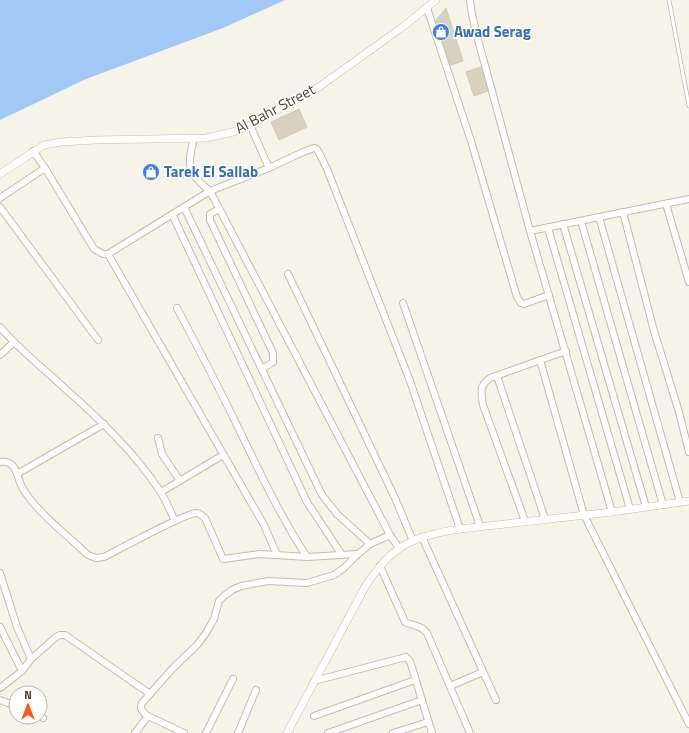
<svg xmlns="http://www.w3.org/2000/svg" width="689" height="733" font-family="'Titillium Web',sans-serif">
<style>
.water{fill:#a2c8f6}
.building{fill:#d8d1be;stroke:#d3cbb0}
.lines{fill:none;stroke-linecap:round;stroke-linejoin:round}
.service-casing{stroke:#c2bdab;stroke-width:4.5}
.minor-casing{stroke:#c2bdab;stroke-width:8}
.tertiary-casing{stroke:#c2bdab;stroke-width:8}
.service{stroke:#fff;stroke-width:3}
.minor{stroke:#fff;stroke-width:6}
.tertiary{stroke:#fff;stroke-width:7}
.labels{text-anchor:middle;stroke-width:3;stroke-linejoin:round;paint-order:stroke}
.shop-label{font-size:15px;font-weight:bold;fill:#366cbe;stroke:#fff;text-anchor:start}
.street-label{font-size:15px;fill:#4a4537;stroke:#fff}
</style>
<rect width="100%" height="100%" fill="#f6f3e9"/>
<path class="water" d="M0,0H285L223,28L86,79L0,120Z"/>
<g class="building">
<path d="M446,8L463,61L448,66L433,24Z"/>
<path d="M483,66L491,90L474,96L466,72Z"/>
<path d="M299,109L307,127L279,140L271,122Z"/>
</g>
<g class="lines">
<g class="service-casing">
<path id="service" d="M669,0L689,106"/>
</g>
<g class="minor-casing">
<g id="minor">
<path d="M470,0L472,14L477,36L530,231L612,512"/>
<path d="M427,8L471,141L517,297L521,303L524,304L549,295"/>
<path d="M250,125L269,168"/>
<path d="M194,138C187,166 187,173 210,191L390,535"/>
<path d="M33,151L45,168L94,249L103,254H108L210,191L269,168L303,152L314,148L317,149L327,169L410,381L460,529"/>
<path d="M0,198L45,168"/>
<path d="M666,204L689,282"/>
<path d="M0,207L98,340"/>
<path d="M184,207L322,495L337,514L370,544"/>
<path d="M219,209L210,214V220L273,353V362L262,369"/>
<path d="M623,212L654,331L679,412L689,452"/>
<path d="M172,214L307,502L342,555"/>
<path d="M599,217L680,502"/>
<path d="M581,221L663,505"/>
<path d="M563,224L646,507"/>
<path d="M548,228L630,509"/>
<path d="M530,231L689,199"/>
<path d="M108,254L264,525L277,555"/>
<path d="M288,274L395,498L413,541"/>
<path d="M403,303L480,526"/>
<path d="M177,308C196,344 215,380 233,417C256,464 278,513 307,557"/>
<path d="M0,327C18,348 39,365 60,384C96,416 133,450 160,491C166,500 170,511 175,521"/>
<path d="M0,355L13,343"/>
<path d="M540,360L584,515L689,724"/>
<path d="M497,376L545,519"/>
<path d="M158,438L162,454L180,481"/>
<path d="M0,462C18,460 16,477 23,489C38,513 67,535 88,555L96,558L104,557C118,550 187,512 197,513C200,513 202,516 205,518L223,559L260,554L307,557L358,554"/>
<path d="M17,474L104,424"/>
<path d="M161,492L223,455"/>
<path d="M525,521L483,405C481,392 479,386 490,378L566,351"/>
<path d="M422,537L496,700"/>
<path d="M380,566L405,622C413,626 421,625 427,633L470,733"/>
<path d="M0,573L17,627L31,659L22,671L0,688"/>
<path d="M0,627L22,671"/>
<path d="M31,659L56,637L60,635H65L150,694"/>
<path d="M314,681L406,657L410,661L432,733"/>
<path d="M450,686L483,672"/>
<path d="M0,700L16,706"/>
<path d="M40,716L43,718"/>
<path d="M148,716C143,712 139,710 142,703L173,668L197,645L206,633L214,619L219,601L224,596L232,590L241,586L268,581L307,583L334,575L344,568L358,554L370,544L390,535L399,548"/>
<path d="M314,716L415,680"/>
<path d="M135,733L148,716L184,733"/>
<path d="M206,733L233,679"/>
<path d="M238,733L256,690"/>
<path d="M328,733L422,700"/>
<path d="M393,733L428,722"/>
</g>
</g>
<g class="tertiary-casing">
<g id="tertiary">
<path d="M0,174L44,145L62,142L95,140L206,138L233,132L250,125L319,87L404,26L436,0"/>
<path d="M287,733L365,587C391,546 412,536 460,529L612,512L689,501"/>
</g>
</g>
<use href="#service" class="service"/>
<use href="#minor" class="minor"/>
<use href="#tertiary" class="tertiary"/>
</g>
<defs>
<g id="shop-disc" transform="scale(0.9)"><circle r="9.5" fill="#3f7fe0" stroke="#fff"/><path d="M-5-2.5h2.3a2.7 3.5 0 0 1 5.4 0H5L5.5 6h-11ZM-1.5-2.5h3a1.5 2.3 0 0 0-3 0Z" fill="#fff"/></g>
</defs>
<g fill-rule="evenodd">
<use href="#shop-disc" x="441" y="32"/>
<use href="#shop-disc" x="151" y="172"/>
</g>
<g class="labels">
<g class="shop-label">
<text x="454" y="37">Awad Serag</text>
<text x="164" y="177">Tarek El Sallab</text>
</g>
<g class="street-label">
<text transform="translate(275 109) rotate(-28)" y="5">Al Bahr Street</text>
</g>
</g>
<g transform="translate(28 705)"><circle r="19" fill="#ffffff" stroke="#b7b5af"/>
<path d="M0-3L7 15L0 10L-7 15Z" fill="#ff5917"/>
<text y="-6" font-size="11" font-weight="bold" text-anchor="middle" fill="#4a4537">N</text>
</g>
</svg>
